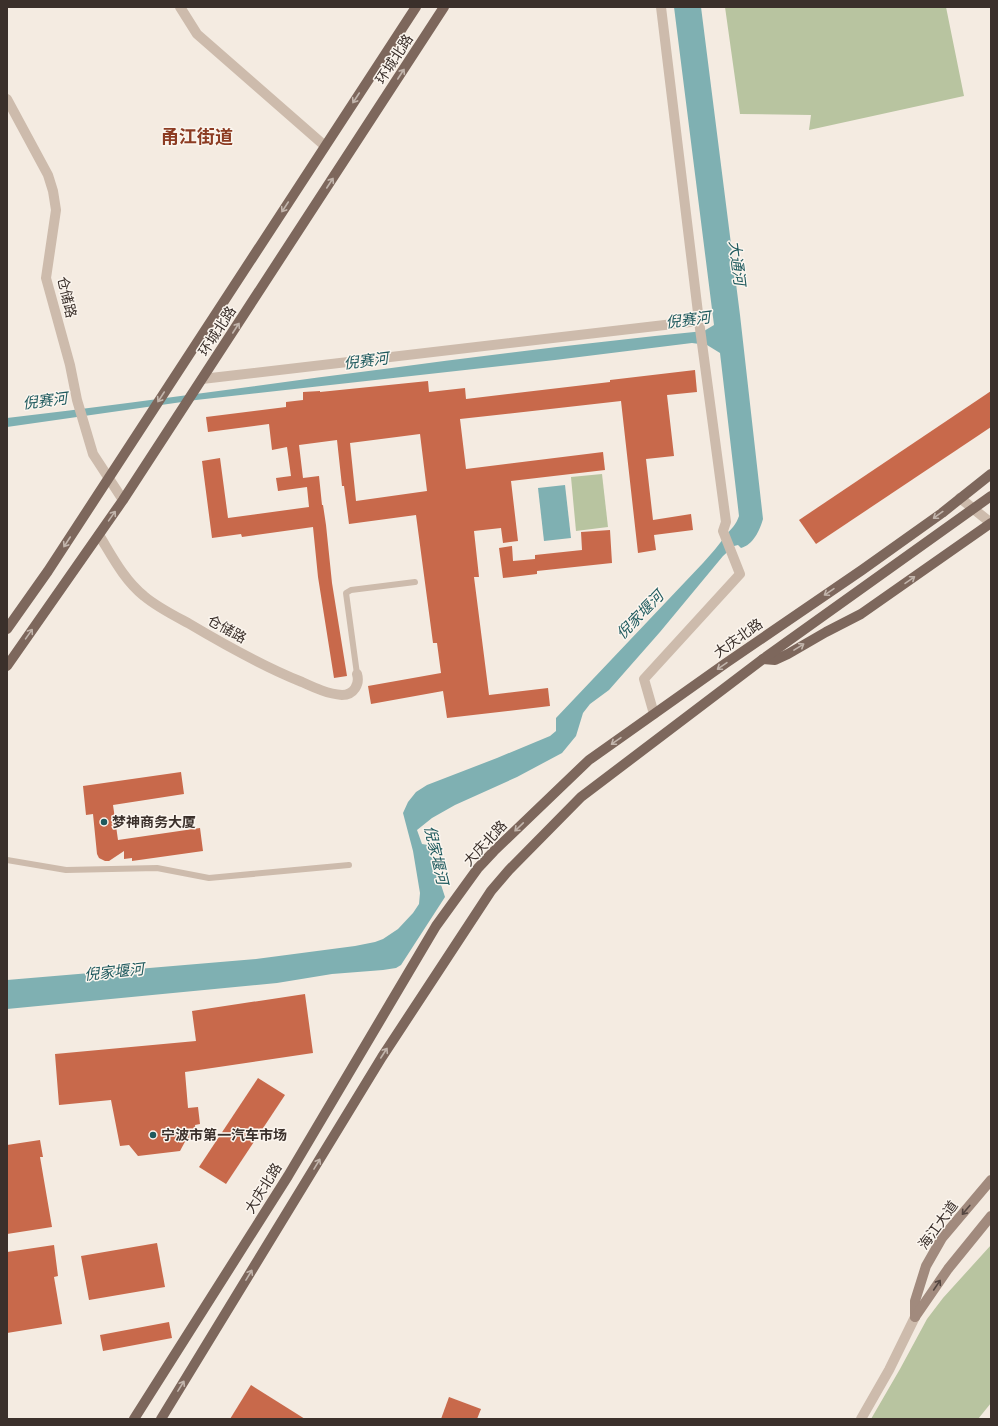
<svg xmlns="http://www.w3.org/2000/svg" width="998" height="1426" font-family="'Fira Sans Condensed','Noto Sans SC',sans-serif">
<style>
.green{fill:#b8c4a0}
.water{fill:#7fb0b2}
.building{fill:#c8694b;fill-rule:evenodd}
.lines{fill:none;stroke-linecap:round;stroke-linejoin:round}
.service{stroke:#cdbbac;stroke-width:6}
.minor{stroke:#cdbbac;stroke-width:10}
.tertiary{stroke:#cdbbac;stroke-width:10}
.secondary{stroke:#a18a7d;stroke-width:10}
.primary{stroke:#7d675c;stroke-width:10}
.oneway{stroke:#c2b5ac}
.oneway2{stroke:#544640}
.poi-dot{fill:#1f5a5e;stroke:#fbf5ee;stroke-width:1.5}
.labels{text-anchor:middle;stroke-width:3;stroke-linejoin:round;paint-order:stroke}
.street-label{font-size:14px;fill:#3b302b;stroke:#fbf5ee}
.poi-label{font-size:14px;font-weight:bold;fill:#3b302b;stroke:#fbf5ee;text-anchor:start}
.water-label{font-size:15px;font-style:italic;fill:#1f5a5e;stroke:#fbf5ee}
.district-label{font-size:18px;font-weight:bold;fill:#8c3b22;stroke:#fbf5ee}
</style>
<rect width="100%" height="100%" fill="#f4ebe1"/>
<g class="green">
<path d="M725,7H946L964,96L809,130L811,115L740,114Z"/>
<path d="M602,474L608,527L576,531L571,477Z"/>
<path d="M991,1245V1403L978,1419H871L900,1369L927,1319L943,1298Z"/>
</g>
<g class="water">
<path d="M674,7H701L740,315L763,519C760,530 753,545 741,548L738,545L734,546L723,556L660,632L609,690L590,704L583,713L576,736L562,753L517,777L455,805L432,818L417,830L422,844L428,845L445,897L401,965L396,968L383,970L332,974L277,983L7,1009V980L256,959L355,946L375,942L383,939L398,929L413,913L419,904L420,893L413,851L403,813L408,802L416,792L427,785L497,758L550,736L556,731V718L703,563C711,554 719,545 726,535C732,528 736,525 739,516L720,353L707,345L692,343L555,360L196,400L7,427V418C240,390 471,354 704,331L714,325Z"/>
<path d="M565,485L571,538L544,541L538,488Z"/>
</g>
<g class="building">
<path d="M695,370L697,392L667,395L674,456L646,459L653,520L691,514L693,530L654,535L656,550L638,553L621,401L460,419L466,469L603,452L605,470L511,481L518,541L503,543L501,528L474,531L479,577H474L489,695L548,688L550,706L447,718L443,691L371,704L368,686L441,673L437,643H433L416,515L349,524L344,486H342L337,440L299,445L303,478L319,476L322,505H323L326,525L332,583L347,676L334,678L318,577L313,527L242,537L241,534L212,538L202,461L220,458L228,518L309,507L307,487L278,491L276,478L291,476L287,447L272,450L269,424L208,432L206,417L286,407V402L303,400V392L320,391V392L428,381L429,392L465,388L466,399L610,382V380ZM420,434L427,491L356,501L350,443Z"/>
<path d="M991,391V427L816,544L799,520Z"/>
<path d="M610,530L612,563L537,571V574L503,578L499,548L512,546L513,561L535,559V555L582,550L581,532Z"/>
<path d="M181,772L184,794L113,805L118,840L200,828L203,851L132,861V858L124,859V851L109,861H105L99,858L97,854L93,814L86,815L83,786Z"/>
<path d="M305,994L313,1053L185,1072L188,1108L198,1107L200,1124L195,1125L196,1137L187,1138L180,1151L138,1156L129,1145L120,1146L111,1100L59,1105L55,1054L196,1041L192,1011Z"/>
<path d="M258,1078L285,1095L226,1184L199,1167Z"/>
<path d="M40,1140L43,1157H40L52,1227L7,1234V1145Z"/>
<path d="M157,1243L165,1287L89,1300L81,1256Z"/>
<path d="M54,1245L58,1276L54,1277L62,1324L7,1333V1252Z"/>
<path d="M169,1322L172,1338L103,1351L100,1335Z"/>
<path d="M251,1385L305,1419H230Z"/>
<path d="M449,1397L481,1409L477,1419H441Z"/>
</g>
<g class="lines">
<g class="service">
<path d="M357,674L346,593L351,590L415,582"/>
<path d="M7,860L66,870L157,868L209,878L349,865"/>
</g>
<g class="minor">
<path d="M180,7L197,34L325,146"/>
<path d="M7,99L48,175L53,191L56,210L46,278L70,365L77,400L93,454L123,500"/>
<path d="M202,379L699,321L661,7"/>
<path d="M960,498L991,523"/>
<path d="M99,535C112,556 124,580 144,596C157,607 173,615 188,623C225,645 262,666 302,682C315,688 328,694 342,695C354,695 360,684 357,674"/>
<path d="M654,714L644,679L740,574L723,531L726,522L699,321"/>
</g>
<path class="tertiary" d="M861,1419L889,1370L915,1317"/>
<g class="secondary">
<path d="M915,1317V1301L926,1266L942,1238L991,1180"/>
<path d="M915,1317L948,1269L991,1216"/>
</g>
<g class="primary">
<path d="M7,629L48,571L416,7"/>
<path d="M763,659L775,660L788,654L826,632L861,614L991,523"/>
<path d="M7,666L123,500L444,7"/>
<path d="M134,1419L288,1176L436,926L478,868L494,851L589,760L726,663L862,570L942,513L991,474"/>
<path d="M161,1419L382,1057L491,891L509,870L581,797L763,659L991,496"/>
</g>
</g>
<defs><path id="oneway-shaft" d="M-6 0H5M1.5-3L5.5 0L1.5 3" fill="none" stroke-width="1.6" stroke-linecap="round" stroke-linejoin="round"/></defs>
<g class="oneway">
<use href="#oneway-shaft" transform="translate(401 74) rotate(-57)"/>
<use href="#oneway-shaft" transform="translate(356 98) rotate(123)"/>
<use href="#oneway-shaft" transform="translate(330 183) rotate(-57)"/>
<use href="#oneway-shaft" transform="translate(285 207) rotate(123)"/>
<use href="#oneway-shaft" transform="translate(236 328) rotate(-57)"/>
<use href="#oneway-shaft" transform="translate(161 397) rotate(123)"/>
<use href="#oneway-shaft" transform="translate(938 515) rotate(144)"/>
<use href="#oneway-shaft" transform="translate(112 516) rotate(-55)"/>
<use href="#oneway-shaft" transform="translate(67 542) rotate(123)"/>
<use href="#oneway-shaft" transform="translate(910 580) rotate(-35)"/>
<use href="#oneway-shaft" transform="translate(829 592) rotate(146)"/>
<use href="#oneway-shaft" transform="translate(29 634) rotate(-55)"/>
<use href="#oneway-shaft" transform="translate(799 647) rotate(-32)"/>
<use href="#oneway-shaft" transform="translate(722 666) rotate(145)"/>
<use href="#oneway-shaft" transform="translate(616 741) rotate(145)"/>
<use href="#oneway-shaft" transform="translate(519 827) rotate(136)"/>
<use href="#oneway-shaft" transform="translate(384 1053) rotate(-57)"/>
<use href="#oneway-shaft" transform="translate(317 1164) rotate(-59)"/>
<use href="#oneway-shaft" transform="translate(249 1275) rotate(-59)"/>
<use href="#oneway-shaft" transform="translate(181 1386) rotate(-58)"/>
</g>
<g class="oneway2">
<use href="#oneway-shaft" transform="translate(966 1210) rotate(130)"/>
<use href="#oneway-shaft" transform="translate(937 1285) rotate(-56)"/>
</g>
<g class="poi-dot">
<circle cx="104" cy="822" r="4"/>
<circle cx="153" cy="1135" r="4"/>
</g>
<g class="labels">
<g class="street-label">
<text transform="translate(394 59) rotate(-57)" y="5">环城北路</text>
<text transform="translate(67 297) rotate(77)" y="5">仓储路</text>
<text transform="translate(217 331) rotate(-57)" y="5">环城北路</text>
<text transform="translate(227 629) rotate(29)" y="5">仓储路</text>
<text transform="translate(738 638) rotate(-35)" y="5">大庆北路</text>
<text transform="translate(485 843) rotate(-47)" y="5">大庆北路</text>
<text transform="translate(263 1188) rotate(-58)" y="5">大庆北路</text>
<text transform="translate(938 1225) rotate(-54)" y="5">海江大道</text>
</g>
<g class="poi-label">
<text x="112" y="827">梦神商务大厦</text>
<text x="161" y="1140">宁波市第一汽车市场</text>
</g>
<g class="water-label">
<text transform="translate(737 263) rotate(83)" y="5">大通河</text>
<text transform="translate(688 320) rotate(-7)" y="5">倪赛河</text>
<text transform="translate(366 361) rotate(-7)" y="5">倪赛河</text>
<text transform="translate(45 401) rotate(-7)" y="5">倪赛河</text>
<text transform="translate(640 615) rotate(-46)" y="5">倪家堰河</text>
<text transform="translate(436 855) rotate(77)" y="5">倪家堰河</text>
<text transform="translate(114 972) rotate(-6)" y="5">倪家堰河</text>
</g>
<g class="district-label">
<text x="197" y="143">甬江街道</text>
</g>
</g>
<rect width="998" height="1426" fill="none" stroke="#3b302b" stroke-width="16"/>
</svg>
